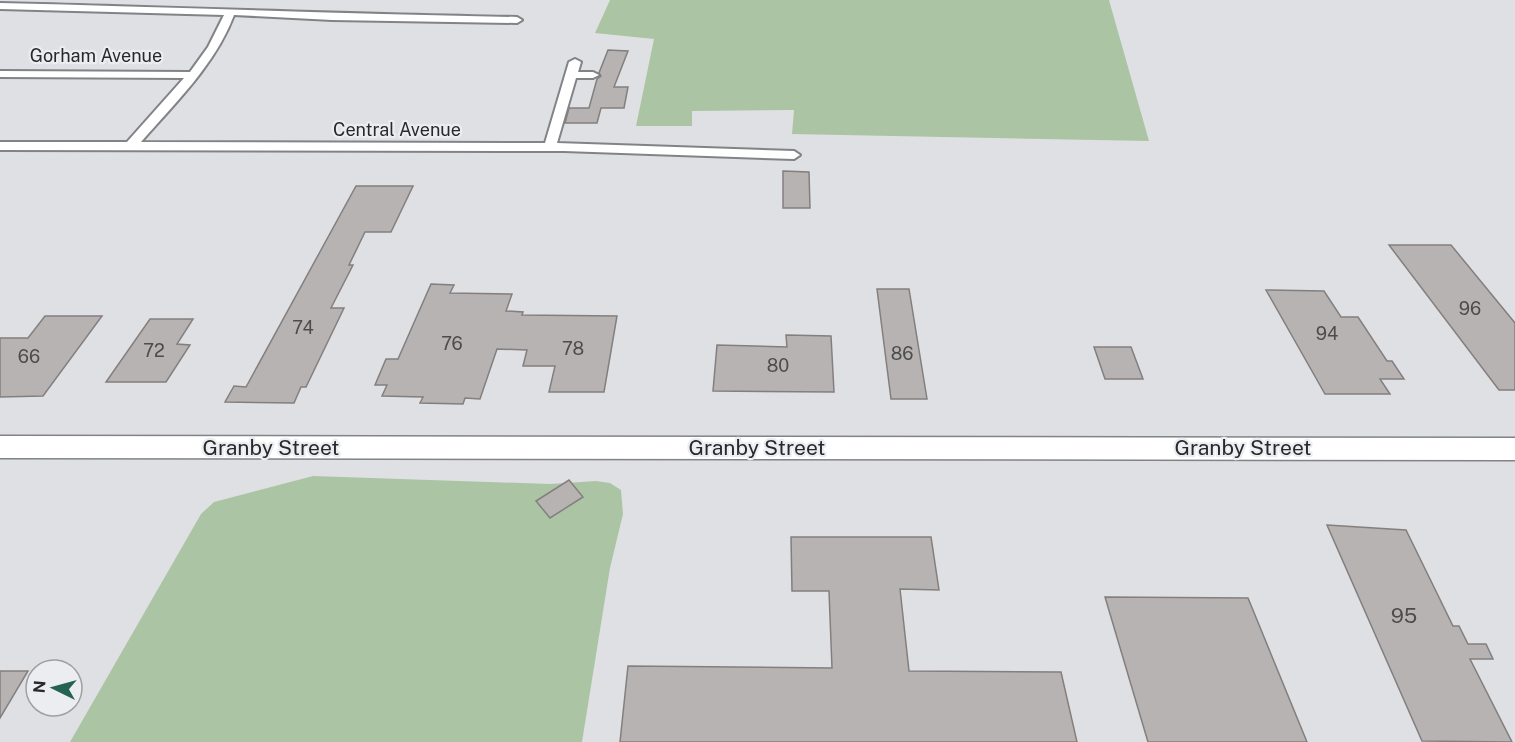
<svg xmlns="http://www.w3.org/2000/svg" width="1515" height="742" font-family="'Public Sans',sans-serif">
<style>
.green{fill:#abc5a4}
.building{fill:#b8b3b3;stroke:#847f7f;stroke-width:1.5}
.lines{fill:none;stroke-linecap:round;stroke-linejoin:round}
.street-casing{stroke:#828386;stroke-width:4}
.secondary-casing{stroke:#828386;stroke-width:3}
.street{fill:#fff;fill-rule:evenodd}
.secondary{fill:#fff;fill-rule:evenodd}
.labels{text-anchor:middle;stroke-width:4.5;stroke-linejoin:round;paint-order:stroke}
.far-street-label{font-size:18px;fill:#28292a;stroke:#ecedf1}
.number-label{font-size:18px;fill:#4c4c4c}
.street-label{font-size:21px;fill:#28292a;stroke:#ecedf1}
.near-number-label{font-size:21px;fill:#4c4c4c}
</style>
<rect width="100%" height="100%" fill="#dfe0e4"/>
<g class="green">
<path d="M610,0H1109L1149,141L792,134L794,110L692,111V126H636L654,39L595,33Z"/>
<path d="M313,476L550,484L596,481L610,483L621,490L623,514L610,568L582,742H70L201,514L214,502Z"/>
</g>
<g class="building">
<path d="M608,50L628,51L614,87H628L624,108H601L597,123H565L569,108H589L597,79L601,76L599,73Z"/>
<path d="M783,171L809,172L810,208H783Z"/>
<path d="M356,186H413L391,232H365L349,265H353L331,308H344L306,387H301L294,403L225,402L234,386L246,387Z"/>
<path d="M1389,245H1451L1515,323V390H1499Z"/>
<path d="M431,284L454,285L450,293L512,294L506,311L523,312L522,315L617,316L604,392H549L555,366H523L527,350L497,349L480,399L465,398L463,404L420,403L423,397L382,396L387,385H375L386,359H398Z"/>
<path d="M877,289H909L927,399H891Z"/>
<path d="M1266,290L1324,291L1341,317H1358L1387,361H1392L1404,379H1380L1390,394H1325Z"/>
<path d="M45,316H102L43,396L0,397V338H28Z"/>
<path d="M150,319H193L177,344L190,345L166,382H106Z"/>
<path d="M786,335L831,336L834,392L713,391L717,345L787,347Z"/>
<path d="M1094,347H1131L1143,379H1105Z"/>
<path d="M569,480L583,497L550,518L536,501Z"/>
<path d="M1327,525L1406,530L1453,626H1459L1468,644H1486L1493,659H1470L1512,742L1422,741Z"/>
<path d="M791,537H931L939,590L900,589L909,671L1061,672L1077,742H620L628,666L832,668L829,591H792Z"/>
<path d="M1105,597L1248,598L1307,742H1148Z"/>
<path d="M0,671H28L0,718Z"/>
</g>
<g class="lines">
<g class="street-casing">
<path id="street" d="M0,3C172,7 345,14 517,17L522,20L517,23L332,20L234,15C215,65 175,103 141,142L545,143L569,62L575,59L581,62L578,72H593L599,75L593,78H576L557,143L794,151L800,155L794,159L564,151L0,150V142H127L184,78L0,77V71L190,72L208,47L224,15L0,9Z"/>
</g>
<g class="secondary-casing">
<path id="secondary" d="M0,436L1515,438V460L0,458Z"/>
</g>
<use href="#street" class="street"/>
<use href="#secondary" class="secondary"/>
</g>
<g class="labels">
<g class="far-street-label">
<text x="96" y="62">Gorham Avenue</text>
<text x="397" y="136">Central Avenue</text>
</g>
<g class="number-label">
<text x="1470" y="315">96</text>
<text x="303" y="334">74</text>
<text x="1327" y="340">94</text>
<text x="452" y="350">76</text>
<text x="573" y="355">78</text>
<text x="154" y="357">72</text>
<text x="902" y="360">86</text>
<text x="29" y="363">66</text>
<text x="778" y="372">80</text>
</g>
<g class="street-label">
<text x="271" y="455">Granby Street</text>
<text x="757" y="455">Granby Street</text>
<text x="1243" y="455">Granby Street</text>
</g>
<g class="near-number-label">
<text x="1404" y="623">95</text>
</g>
</g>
<g transform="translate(54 688) rotate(275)"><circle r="28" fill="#ecedf1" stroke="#9e9fa1" stroke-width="1.5"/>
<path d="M0-4.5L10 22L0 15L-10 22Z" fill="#246350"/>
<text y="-9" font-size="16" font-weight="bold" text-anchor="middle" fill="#28292a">N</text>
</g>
</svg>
